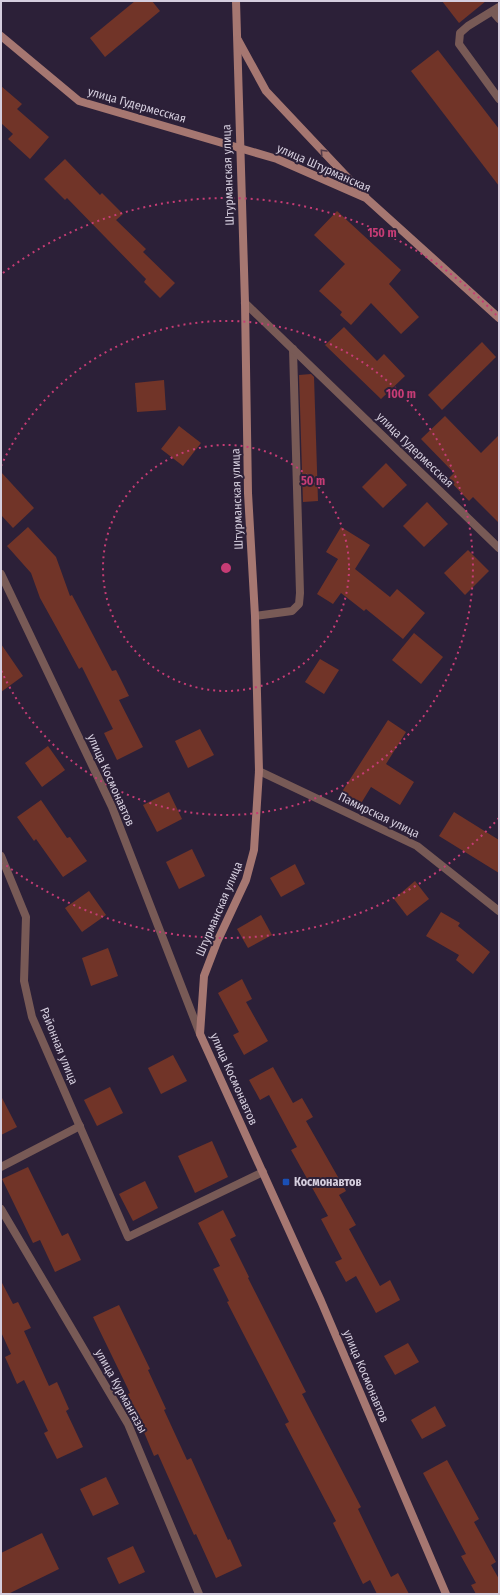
<svg xmlns="http://www.w3.org/2000/svg" width="500" height="1595" font-family="'Fira Sans Condensed',sans-serif">
<style>
.building{fill:#713428}
.lines{fill:none;stroke-linecap:round;stroke-linejoin:round}
.lane{stroke:#785a56;stroke-width:8}
.street{stroke:#785a56;stroke-width:8}
.secondary{stroke:#a67771;stroke-width:8}
.oneway{stroke:#513a49}
.ring{fill:none;stroke:#c63c75;stroke-width:2;stroke-dasharray:2 4}
.transit-dot{fill:#1a4fb4;stroke:#2c2038;stroke-width:1.5}
.labels{text-anchor:middle;stroke-width:4;stroke-linejoin:round;paint-order:stroke}
.street-label{font-size:12px;fill:#d5cede;stroke:#2c2038}
.poi-label{font-size:12px;font-weight:bold;fill:#d5cede;stroke:#2c2038;text-anchor:start}
.centre{fill:#c63c75;stroke:#2c2038;stroke-width:2}
.ring-label{font-size:12px;text-anchor:middle;font-weight:bold;fill:#c63c75;stroke:#2c2038;stroke-width:4;stroke-linejoin:round;paint-order:stroke}
</style>
<rect width="100%" height="100%" fill="#2c2038"/>
<g class="building">
<path d="M135,1H152L160,11L105,57L90,38Z"/>
<path d="M442,1H486L459,23Z"/>
<path d="M438,50L499,129V186L411,71Z"/>
<path d="M1,86L22,104L17,109L49,137L30,159L8,139L13,134L1,123Z"/>
<path d="M65,159L100,195L102,193L123,214L116,220L146,249L143,252L175,283L160,298L144,282L146,279L67,198L65,200L44,179Z"/>
<path d="M337,211L401,270L389,284L419,317L401,334L371,303L351,325L340,315L342,312L319,291L345,264L314,235Z"/>
<path d="M344,327L377,361L384,354L405,376L381,399L325,345Z"/>
<path d="M482,342L496,357L442,410L428,395Z"/>
<path d="M311,374L314,377L318,501L303,502L299,375Z"/>
<path d="M164,380L166,410L137,412L135,383Z"/>
<path d="M445,416L481,453L499,435V523L473,497L469,501L448,479L454,473L421,439Z"/>
<path d="M179,426L201,443L183,466L161,449Z"/>
<path d="M386,463L407,485L383,508L362,487Z"/>
<path d="M1,472L34,508L13,528L1,515Z"/>
<path d="M427,502L448,524L424,547L403,526Z"/>
<path d="M28,527L56,557L70,596L72,595L112,671L116,670L129,696L119,700L143,747L117,760L104,733L113,729L82,667L79,669L60,634L40,598L31,573L7,546Z"/>
<path d="M341,527L370,545L355,569L390,597L397,589L425,613L403,639L366,609L364,611L341,593L333,604L317,594L338,559L326,552Z"/>
<path d="M468,550L489,571L465,595L444,573Z"/>
<path d="M414,633L443,657L421,684L392,660Z"/>
<path d="M1,644L23,676L1,692Z"/>
<path d="M320,659L339,670L324,694L305,682Z"/>
<path d="M388,720L406,732L386,764L414,782L400,805L371,787L357,810L338,798Z"/>
<path d="M200,729L214,755L188,768L175,741Z"/>
<path d="M48,746L65,770L42,787L25,763Z"/>
<path d="M169,792L182,819L157,832L143,805Z"/>
<path d="M41,800L67,838L70,837L87,861L63,877L36,839L34,841L17,817Z"/>
<path d="M454,812L499,840V873L439,836Z"/>
<path d="M192,849L205,876L179,889L166,862Z"/>
<path d="M295,864L305,884L281,897L270,878Z"/>
<path d="M415,881L429,899L407,916L394,899Z"/>
<path d="M89,891L106,915L82,932L65,908Z"/>
<path d="M441,912L460,923L458,926L490,952L473,974L456,960L459,955L426,936Z"/>
<path d="M261,915L272,935L248,948L237,929Z"/>
<path d="M108,948L118,976L91,986L82,958Z"/>
<path d="M242,979L252,999L246,1002L268,1041L244,1055L233,1035L239,1032L218,993Z"/>
<path d="M173,1055L187,1081L161,1094L148,1068Z"/>
<path d="M273,1067L293,1103L302,1098L313,1117L306,1121L346,1191L339,1195L356,1225L349,1229L380,1286L390,1280L400,1300L376,1313L356,1276L346,1282L335,1262L342,1259L321,1219L328,1216L291,1150L297,1147L269,1095L260,1100L249,1080Z"/>
<path d="M110,1087L123,1113L97,1126L84,1100Z"/>
<path d="M1,1096L17,1127L1,1135Z"/>
<path d="M212,1141L228,1177L195,1193L178,1156Z"/>
<path d="M28,1167L62,1236L68,1233L81,1260L55,1272L40,1240L33,1243L2,1179Z"/>
<path d="M145,1181L158,1208L133,1221L119,1194Z"/>
<path d="M223,1210L236,1236L230,1239L249,1277L248,1278L306,1392L302,1394L361,1507L358,1509L371,1536L391,1577L398,1573L409,1594H377L370,1580L363,1584L333,1523L336,1521L285,1424L289,1422L227,1302L229,1301L213,1269L220,1266L198,1223Z"/>
<path d="M1,1281L13,1304L18,1302L31,1328L24,1331L49,1386L57,1382L69,1409L66,1411L83,1447L57,1459L44,1433L48,1431L24,1380L17,1384L5,1357L11,1354L1,1332Z"/>
<path d="M119,1305L150,1369L148,1370L166,1409L164,1410L187,1460L191,1458L228,1540L230,1539L242,1566L216,1578L196,1534L194,1535L158,1454L154,1456L128,1394L130,1393L93,1317Z"/>
<path d="M408,1343L419,1362L395,1375L384,1356Z"/>
<path d="M435,1406L446,1426L422,1439L411,1420Z"/>
<path d="M447,1460L479,1519L474,1522L496,1562L491,1565L499,1579V1594H476L471,1585L476,1583L461,1556L466,1554L423,1473Z"/>
<path d="M106,1477L119,1504L93,1516L80,1489Z"/>
<path d="M42,1533L59,1569L8,1594H1V1553Z"/>
<path d="M133,1546L145,1572L119,1584L107,1558Z"/>
</g>
<g class="lines">
<g class="lane">
<path d="M499,7L468,26L460,33L459,44L499,99"/>
<path d="M493,12L499,19"/>
<path d="M255,616L292,611L299,604L300,593L293,349"/>
</g>
<g class="street">
<path d="M245,303L499,548"/>
<path d="M1,574L112,807L200,1034"/>
<path d="M259,771L417,846L499,911"/>
<path d="M1,856L26,917L24,981L32,1017L128,1237L263,1172"/>
<path d="M1,1167L80,1126"/>
<path d="M1,1209L128,1424L199,1594"/>
</g>
<g class="secondary">
<path d="M236,1L245,303L248,493L255,616L259,771L254,850L246,880L217,942L204,976L200,1034L321,1301L446,1594"/>
<path d="M1,36L79,101L277,159L366,198L499,318"/>
<path d="M238,40L266,91L365,196"/>
</g>
</g>
<defs><path id="oneway-chevron" d="M-2-3.5L2.5 0L-2 3.5" fill="none" stroke-width="1.6" stroke-linecap="round" stroke-linejoin="round"/></defs>
<use class="oneway" href="#oneway-chevron" transform="translate(323 152) rotate(-133)"/>
<g class="ring">
<circle cx="226" cy="568" r="123"/>
<path d="M1 466A247 247 0 1 1 1 670"/>
<path d="M499 818A370 370 0 0 1 3 863M3 273A370 370 0 0 1 499 318"/>
</g>
<rect class="transit-dot" x="282" y="1178" width="8" height="8" rx="2"/>
<g class="labels">
<g class="street-label">
<text transform="translate(137 105) rotate(16)" y="4">улица Гудермесская</text>
<text transform="translate(324 168) rotate(24)" y="4">улица Штурманская</text>
<text transform="translate(228 175) rotate(-92)" y="4">Штурманская улица</text>
<text transform="translate(415 450) rotate(44)" y="4">улица Гудермесская</text>
<text transform="translate(237 499) rotate(-92)" y="4">Штурманская улица</text>
<text transform="translate(111 780) rotate(66)" y="4">улица Космонавтов</text>
<text transform="translate(379 815) rotate(26)" y="4">Памирская улица</text>
<text transform="translate(219 909) rotate(-67)" y="4">Штурманская улица</text>
<text transform="translate(59 1046) rotate(68)" y="4">Районная улица</text>
<text transform="translate(234 1079) rotate(66)" y="4">улица Космонавтов</text>
<text transform="translate(366 1376) rotate(67)" y="4">улица Космонавтов</text>
<text transform="translate(121 1391) rotate(61)" y="4">улица Курмангазы</text>
</g>
<g class="poi-label">
<text x="294" y="1186">Космонавтов</text>
</g>
</g>
<circle cx="226" cy="568" r="6" class="centre"/>
<g class="ring-label">
<text x="382" y="237">150 m</text>
<text x="401" y="398">100 m</text>
<text x="313" y="485">50 m</text>
</g>
<rect width="500" height="1595" fill="none" stroke="#d5cede" stroke-width="4"/>
</svg>
